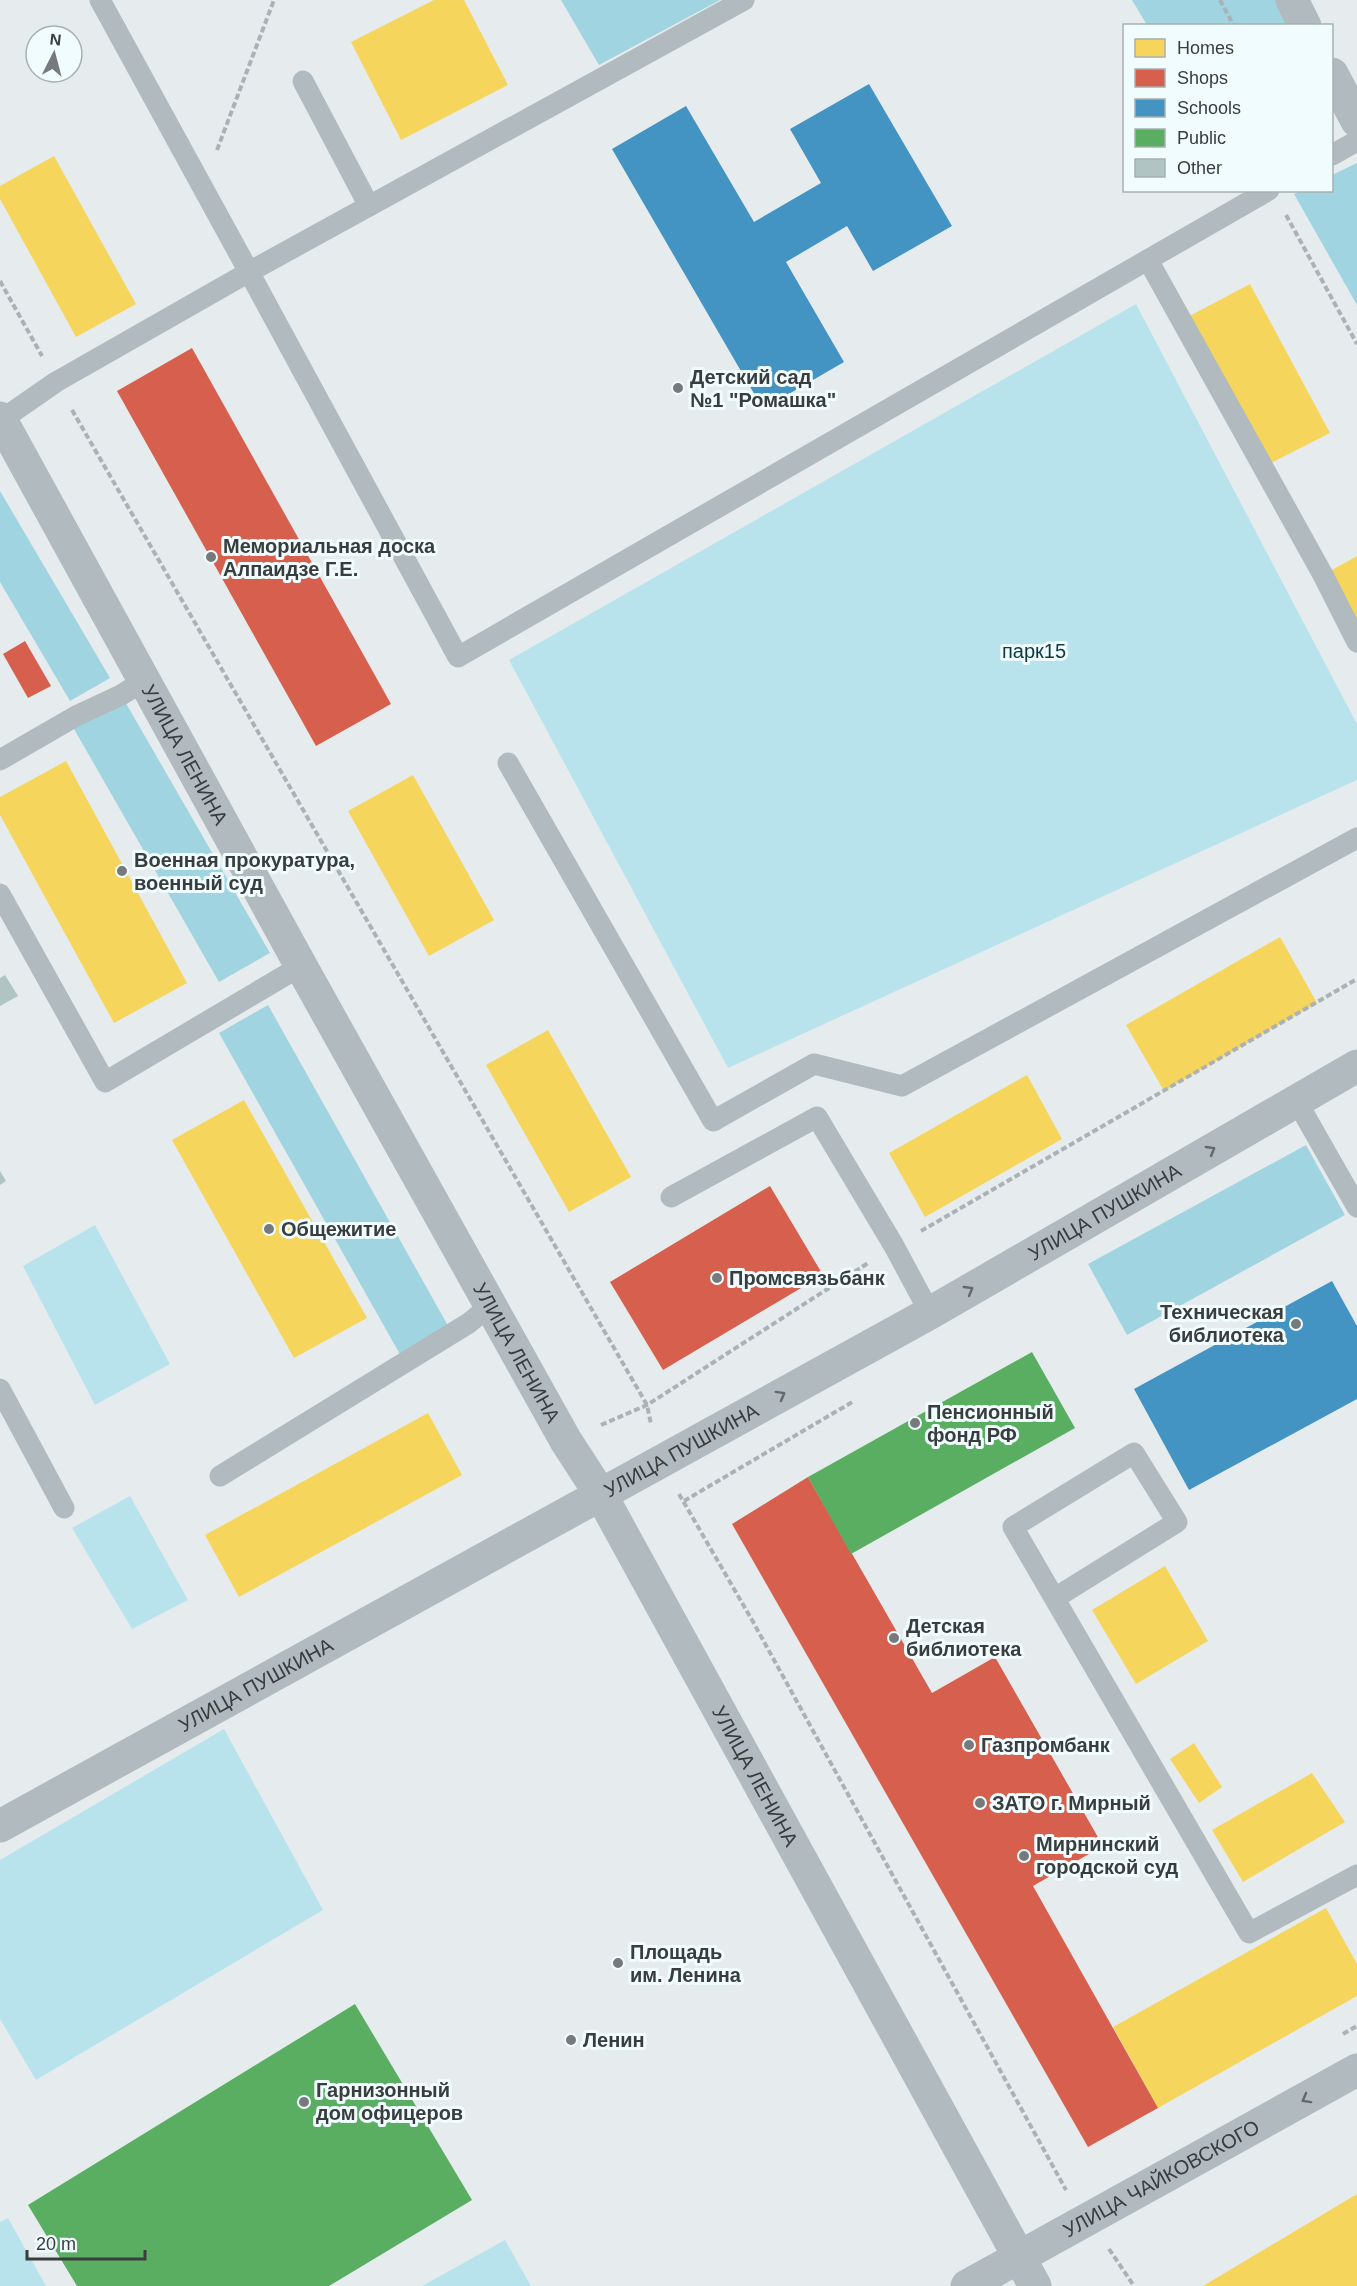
<svg xmlns="http://www.w3.org/2000/svg" width="1357" height="2286" font-family="Helvetica,sans-serif">
<style>
.green{fill:#b8e3ec}
.forest{fill:#a0d4e0}
.homes{fill:#f6d55c}
.shops{fill:#d6604d}
.schools{fill:#4393c3}
.public{fill:#5aae61}
.building{fill:#b0c4c4}
.lines{fill:none;stroke-linecap:round;stroke-linejoin:round}
.path{stroke:#abb2b7;stroke-width:4;stroke-dasharray:6 3;stroke-linecap:butt}
.service{stroke:#b0babf;stroke-width:21}
.minor{stroke:#b0babf;stroke-width:33}
.tertiary{stroke:#b0babf;stroke-width:33}
.oneway{stroke:#63696b}
.poi-dot{fill:#767a7c;stroke:#f0fcfe;stroke-width:2}
.labels{text-anchor:middle;stroke-width:6;stroke-linejoin:round;paint-order:stroke}
.poi-label{font-size:20px;font-weight:bold;fill:#393d3e;stroke:#f0fcfe;text-anchor:start}
.park-label{font-size:20px;fill:#0d3941;stroke:#f0fcfe}
.street-label{font-size:20px;fill:#393d3e;stroke:#f0fcfe}
</style>
<rect width="100%" height="100%" fill="#e6ecee"/>
<g class="green">
<path d="M1136,304L1357,724V780L728,1068L509,660Z"/>
<path d="M95,1225L170,1364L95,1405L23,1266Z"/>
<path d="M130,1496L188,1600L132,1629L72,1528Z"/>
<path d="M224,1729L323,1910L36,2080L0,2019V1860Z"/>
<path d="M8,2218L46,2286H0V2222Z"/>
<path d="M505,2240L531,2286H422Z"/>
</g>
<g class="forest">
<path d="M561,0H720L599,65Z"/>
<path d="M1132,0H1301L1316,25H1147Z"/>
<path d="M1357,163V305L1294,194L1301,191L1332,190V175Z"/>
<path d="M0,491L110,678L70,701L0,582Z"/>
<path d="M116,686L270,953L219,982L66,715Z"/>
<path d="M268,1005L451,1331L402,1358L219,1033Z"/>
<path d="M1306,1145L1345,1215L1127,1335L1088,1264Z"/>
</g>
<g class="homes">
<path d="M434,0H464L508,85L401,140L351,42Z"/>
<path d="M54,156L136,304L76,337L0,199V186Z"/>
<path d="M1250,284L1330,433L1263,467L1182,320Z"/>
<path d="M1357,556V642L1323,575Z"/>
<path d="M66,761L187,983L114,1023L0,815V797Z"/>
<path d="M413,775L494,920L429,956L348,811Z"/>
<path d="M1280,937L1317,1003L1164,1091L1126,1025Z"/>
<path d="M548,1030L631,1177L569,1212L486,1065Z"/>
<path d="M1027,1075L1062,1139L925,1217L889,1153Z"/>
<path d="M244,1100L367,1318L294,1358L172,1140Z"/>
<path d="M428,1413L462,1475L239,1597L205,1535Z"/>
<path d="M1165,1566L1208,1641L1136,1684L1092,1610Z"/>
<path d="M1194,1743L1222,1787L1199,1803L1170,1759Z"/>
<path d="M1312,1773L1345,1822L1243,1882L1212,1830Z"/>
<path d="M1326,1908L1357,1964V1996L1158,2108L1113,2027Z"/>
<path d="M1357,2194V2286H1203Z"/>
</g>
<g class="shops">
<path d="M192,348L391,704L316,746L117,391Z"/>
<path d="M25,641L51,686L28,698L3,654Z"/>
<path d="M770,1186L823,1275L663,1370L610,1282Z"/>
<path d="M808,1477L932,1693L995,1657L1103,1846L1033,1886L1158,2108L1088,2147L732,1524Z"/>
</g>
<g class="schools">
<path d="M869,84L952,226L873,271L847,226L786,262L844,362L763,409L612,149L686,106L754,222L821,183L790,129Z"/>
<path d="M1332,1281L1357,1326V1399L1189,1490L1134,1389Z"/>
</g>
<g class="public">
<path d="M1032,1352L1075,1428L851,1554L808,1477Z"/>
<path d="M355,2004L472,2200L329,2286H77L28,2205Z"/>
</g>
<g class="building">
<path d="M5,975L18,996L0,1006V978Z"/>
<path d="M0,1171L6,1181L0,1185Z"/>
</g>
<g class="lines">
<g class="path">
<path d="M1220,0L1234,26"/>
<path d="M217,150L274,0"/>
<path d="M1286,215L1357,344"/>
<path d="M0,281L42,356"/>
<path d="M72,410L647,1405L651,1424"/>
<path d="M921,1231L1357,979"/>
<path d="M601,1425L647,1405L868,1263"/>
<path d="M679,1494L752,1620L1066,2190"/>
<path d="M684,1501L854,1401"/>
<path d="M1343,2034L1357,2026"/>
<path d="M1109,2249L1134,2286"/>
</g>
<g class="service">
<path d="M744,0L249,272L458,657L1269,190"/>
<path d="M303,81L369,206"/>
<path d="M1332,155L1357,141"/>
<path d="M1148,260L1323,575L1357,642"/>
<path d="M1,420L56,382L249,272L100,0"/>
<path d="M0,760L76,716L121,695L145,680"/>
<path d="M508,763L713,1121L814,1064L902,1086L1357,838"/>
<path d="M0,894L105,1082L301,966"/>
<path d="M1296,1100L1357,1207"/>
<path d="M671,1197L817,1117L894,1246L930,1313"/>
<path d="M0,1389L64,1508"/>
<path d="M220,1476L469,1323L492,1304"/>
<path d="M1055,1598L1177,1522L1134,1453L1013,1527L1249,1933L1357,1875"/>
</g>
<g class="minor">
<path id="s1" d="M0,1826L930,1313L1357,1066"/>
<path id="s2" d="M967,2286L1357,2070"/>
</g>
<g class="tertiary">
<path d="M1292,0L1305,26"/>
<path d="M1332,74L1357,121"/>
<path id="s3" d="M0,418L301,966L566,1441L601,1495L1035,2286"/>
</g>
</g>
<defs><path id="oneway-chevron" d="M-2-3.5L2.5 0L-2 3.5" fill="none" stroke-width="1.6" stroke-linecap="round" stroke-linejoin="round" transform="scale(1.5)"/></defs>
<g class="oneway">
<use href="#oneway-chevron" transform="translate(1211 1150) rotate(-30)"/>
<use href="#oneway-chevron" transform="translate(969 1290) rotate(-30)"/>
<use href="#oneway-chevron" transform="translate(781 1395) rotate(-29)"/>
<use href="#oneway-chevron" transform="translate(1306 2099) rotate(151)"/>
</g>
<g class="poi-dot">
<circle cx="678" cy="388" r="6"/>
<circle cx="211" cy="557" r="6"/>
<circle cx="122" cy="871" r="6"/>
<circle cx="269" cy="1229" r="6"/>
<circle cx="717" cy="1278" r="6"/>
<circle cx="1296" cy="1324" r="6"/>
<circle cx="915" cy="1423" r="6"/>
<circle cx="894" cy="1638" r="6"/>
<circle cx="969" cy="1745" r="6"/>
<circle cx="980" cy="1803" r="6"/>
<circle cx="1024" cy="1856" r="6"/>
<circle cx="618" cy="1963" r="6"/>
<circle cx="571" cy="2040" r="6"/>
<circle cx="304" cy="2102" r="6"/>
</g>
<g class="labels">
<g class="poi-label">
<text x="690" y="384">Детский сад<tspan x="690" dy="23">№1 "Ромашка"</tspan></text>
<text x="223" y="553">Мемориальная доска<tspan x="223" dy="23">Алпаидзе Г.Е.</tspan></text>
<text x="134" y="867">Военная прокуратура,<tspan x="134" dy="23">военный суд</tspan></text>
<text x="281" y="1236">Общежитие</text>
<text x="729" y="1285">Промсвязьбанк</text>
<text x="1284" y="1319" text-anchor="end">Техническая<tspan x="1284" dy="23">библиотека</tspan></text>
<text x="927" y="1419">Пенсионный<tspan x="927" dy="23">фонд РФ</tspan></text>
<text x="906" y="1633">Детская<tspan x="906" dy="23">библиотека</tspan></text>
<text x="981" y="1752">Газпромбанк</text>
<text x="992" y="1810">ЗАТО г. Мирный</text>
<text x="1036" y="1851">Мирнинский<tspan x="1036" dy="23">городской суд</tspan></text>
<text x="630" y="1959">Площадь<tspan x="630" dy="23">им. Ленина</tspan></text>
<text x="583" y="2047">Ленин</text>
<text x="316" y="2097">Гарнизонный<tspan x="316" dy="23">дом офицеров</tspan></text>
</g>
<g class="park-label">
<text x="1034" y="658">парк15</text>
</g>
<g class="street-label">
<text dy="7" stroke="none"><textPath href="#s3" startOffset="384">УЛИЦА ЛЕНИНА</textPath></text>
<text dy="7" stroke="none"><textPath href="#s1" startOffset="1264">УЛИЦА ПУШКИНА</textPath></text>
<text dy="7" stroke="none"><textPath href="#s3" startOffset="1068">УЛИЦА ЛЕНИНА</textPath></text>
<text dy="7" stroke="none"><textPath href="#s1" startOffset="778">УЛИЦА ПУШКИНА</textPath></text>
<text dy="7" stroke="none"><textPath href="#s1" startOffset="292">УЛИЦА ПУШКИНА</textPath></text>
<text dy="7" stroke="none"><textPath href="#s3" startOffset="1554">УЛИЦА ЛЕНИНА</textPath></text>
<text dy="7" stroke="none"><textPath href="#s2" startOffset="222">УЛИЦА ЧАЙКОВСКОГО</textPath></text>
</g>
</g>
<rect x="1123" y="24" width="210" height="168" fill="#f0fcfe" stroke="#a7b0b1" stroke-width="1.5"/>
<rect x="1135" y="39" width="30" height="18" fill="#f6d55c" stroke="#a7b0b1" stroke-width="1.5"/>
<text x="1177" y="54" font-size="18" fill="#393d3e">Homes</text>
<rect x="1135" y="69" width="30" height="18" fill="#d6604d" stroke="#a7b0b1" stroke-width="1.5"/>
<text x="1177" y="84" font-size="18" fill="#393d3e">Shops</text>
<rect x="1135" y="99" width="30" height="18" fill="#4393c3" stroke="#a7b0b1" stroke-width="1.5"/>
<text x="1177" y="114" font-size="18" fill="#393d3e">Schools</text>
<rect x="1135" y="129" width="30" height="18" fill="#5aae61" stroke="#a7b0b1" stroke-width="1.5"/>
<text x="1177" y="144" font-size="18" fill="#393d3e">Public</text>
<rect x="1135" y="159" width="30" height="18" fill="#b0c4c4" stroke="#a7b0b1" stroke-width="1.5"/>
<text x="1177" y="174" font-size="18" fill="#393d3e">Other</text>
<g transform="translate(54 54) rotate(6)"><circle r="28" fill="#f0fcfe" stroke="#a7b0b1" stroke-width="1.5"/>
<path d="M0-4.5L10 22L0 15L-10 22Z" fill="#767a7c"/>
<text y="-9" font-size="16" font-weight="bold" text-anchor="middle" fill="#393d3e">N</text>
</g>
<path d="M27 2250v9h118v-9" fill="none" stroke="#393d3e" stroke-width="3"/>
<text x="36" y="2250" font-size="18" fill="#393d3e" stroke="#f0fcfe" stroke-width="4.5" paint-order="stroke">20 m</text>
</svg>
